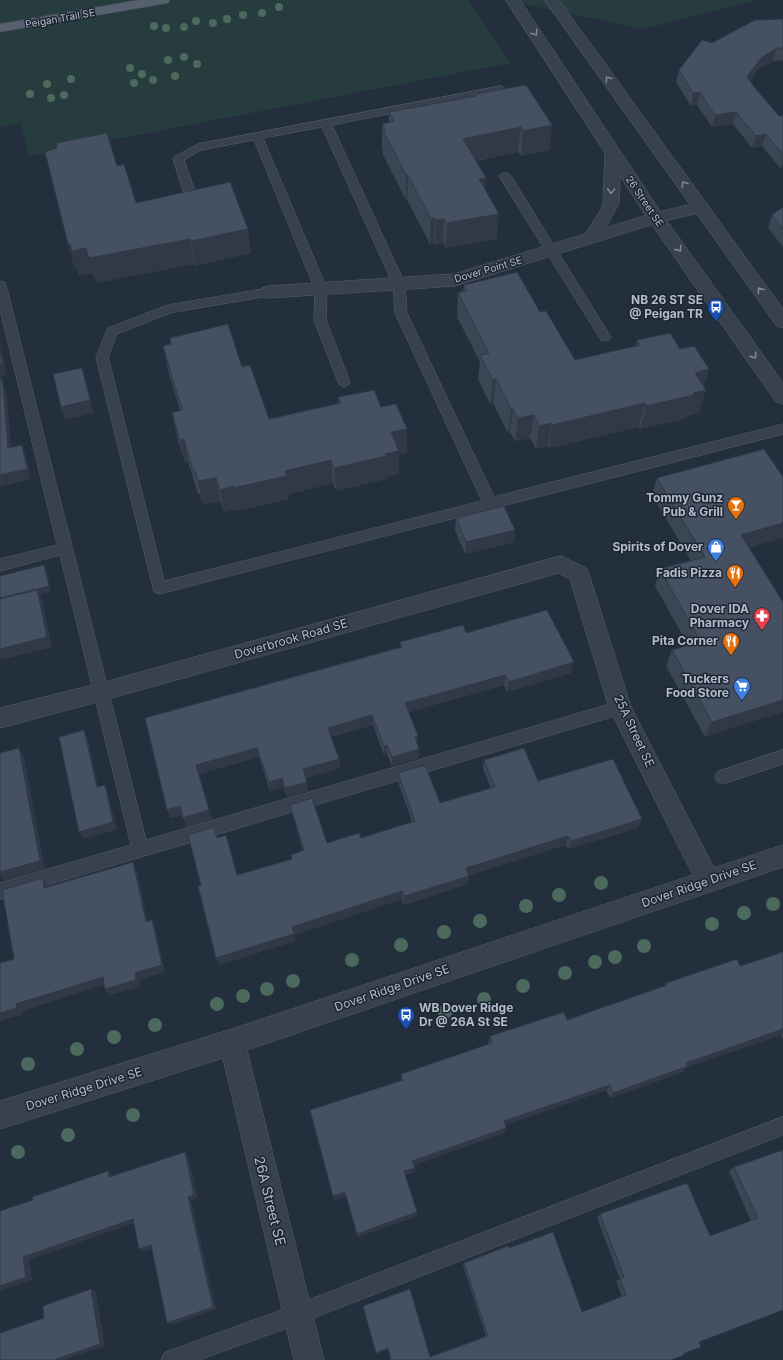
<svg xmlns="http://www.w3.org/2000/svg" width="783" height="1360" font-family="Inter,sans-serif">
<style>
.green{fill:#263c3f}
.lines{fill:none;stroke-linecap:round;stroke-linejoin:round}
.service-casing{stroke:#565f6c;stroke-width:1}
.minor-casing{stroke:#565f6c;stroke-width:1}
.tertiary-casing{stroke:#565f6c;stroke-width:1}
.primary-casing{stroke:#414a57;stroke-width:1}
.service{fill:#38414e;fill-rule:evenodd}
.minor{fill:#38414e;fill-rule:evenodd}
.tertiary{fill:#38414e;fill-rule:evenodd}
.primary{fill:#56606e;fill-rule:evenodd}
.tree{fill:#4b6a5d}
.wall{fill:#3b4654}
.shaded-wall{fill:#303945}
.building{fill:#455162;stroke:#303945}
.oneway{stroke:#7c8592}
.labels{text-anchor:middle;stroke-width:3;stroke-linejoin:round;paint-order:stroke}
.far-street-label{font-size:10px;fill:#b4bcc9;stroke:#1d2633}
.poi-label{font-size:12px;font-weight:bold;fill:#b4bcc9;stroke:#1d2633;text-anchor:end}
.street-label{font-size:12px;fill:#b4bcc9;stroke:#1d2633}
.near-street-label{font-size:14px;fill:#b4bcc9;stroke:#1d2633}
</style>
<rect width="100%" height="100%" fill="#242f3e"/>
<g class="green">
<path d="M0,0H469L510,63L29,156L20,123L0,127Z"/>
<path d="M504,0H758L643,29Z"/>
</g>
<g class="lines">
<g class="service-casing">
<g id="service">
<path d="M501,86L506,89L505,91L332,125L405,284L407,313L494,497L783,424V434L159,594L154,592L96,357L108,328L168,305L268,288L272,289L274,292L272,295L268,296L170,313L117,334L108,357L164,581L482,501L395,313L393,284L322,127L263,138L327,289L326,320L350,382L348,385L344,387L340,385L338,382L314,320L315,289L254,140L201,150L184,160L196,194L194,196H186L184,194L173,159L174,157L198,144Z"/>
<path d="M505,173L509,174L511,176L609,334L611,337L609,340L605,341L601,340L499,176L501,174Z"/>
<path d="M0,281L4,282L6,285L146,840L620,701L625,703L628,708L625,713L0,899V883L131,845L60,555L0,571V559L57,545L0,309Z"/>
<path d="M783,750V764L723,784L717,782L715,777L717,772Z"/>
<path d="M783,1117V1135L298,1324L199,1360H161L164,1353L171,1350L298,1304Z"/>
</g>
</g>
<g class="minor-casing">
<g id="minor">
<path d="M613,148L619,150L621,153L619,203L606,228L650,214L701,202L707,203L709,207L707,211L660,222L455,286L268,298L262,296L259,292L262,288L268,286L454,274L585,234L600,211L603,203L605,153L607,150Z"/>
<path d="M561,556L586,568L589,574L631,707L714,868L783,845V867L247,1050L324,1360H294L223,1058L0,1129V1101L232,1029L693,875L609,708L570,579L559,573L101,701L0,728V708L101,683Z"/>
</g>
</g>
<g class="tertiary-casing">
<g id="tertiary">
<path d="M506,0H520L662,214L783,383V404L776,402L650,222Z"/>
<path d="M545,0H559L783,309V328L777,326Z"/>
</g>
</g>
<g class="primary-casing">
<path id="primary" d="M138,0H170L168,3L163,4L0,32V24Z"/>
</g>
<use href="#service" class="service"/>
<use href="#minor" class="minor"/>
<use href="#tertiary" class="tertiary"/>
<use href="#primary" class="primary"/>
</g>
<g class="tree">
<circle cx="279" cy="7" r="4"/>
<circle cx="262" cy="13" r="4"/>
<circle cx="243" cy="15" r="4"/>
<circle cx="227" cy="19" r="4"/>
<circle cx="196" cy="21" r="4"/>
<circle cx="213" cy="23" r="4"/>
<circle cx="154" cy="26" r="4"/>
<circle cx="184" cy="27" r="4"/>
<circle cx="166" cy="28" r="4"/>
<circle cx="184" cy="57" r="4"/>
<circle cx="168" cy="60" r="4"/>
<circle cx="197" cy="64" r="4"/>
<circle cx="130" cy="68" r="4"/>
<circle cx="142" cy="74" r="4"/>
<circle cx="175" cy="76" r="4"/>
<circle cx="71" cy="79" r="4"/>
<circle cx="153" cy="80" r="4"/>
<circle cx="134" cy="83" r="4"/>
<circle cx="47" cy="84" r="4"/>
<circle cx="30" cy="94" r="4"/>
<circle cx="64" cy="95" r="4"/>
<circle cx="51" cy="98" r="4"/>
<circle cx="601" cy="883" r="7"/>
<circle cx="559" cy="895" r="7"/>
<circle cx="773" cy="904" r="7"/>
<circle cx="526" cy="906" r="7"/>
<circle cx="744" cy="913" r="7"/>
<circle cx="480" cy="921" r="7"/>
<circle cx="712" cy="924" r="7"/>
<circle cx="444" cy="932" r="7"/>
<circle cx="401" cy="945" r="7"/>
<circle cx="644" cy="946" r="7"/>
<circle cx="615" cy="957" r="7"/>
<circle cx="352" cy="960" r="7"/>
<circle cx="595" cy="962" r="7"/>
<circle cx="565" cy="973" r="7"/>
<circle cx="293" cy="981" r="7"/>
<circle cx="523" cy="986" r="7"/>
<circle cx="267" cy="989" r="7"/>
<circle cx="243" cy="996" r="7"/>
<circle cx="484" cy="999" r="7"/>
<circle cx="217" cy="1004" r="7"/>
<circle cx="445" cy="1012" r="7"/>
<circle cx="155" cy="1025" r="7"/>
<circle cx="114" cy="1037" r="7"/>
<circle cx="77" cy="1049" r="7"/>
<circle cx="28" cy="1064" r="7"/>
<circle cx="133" cy="1115" r="7"/>
<circle cx="68" cy="1135" r="7"/>
<circle cx="18" cy="1152" r="7"/>
</g>
<g class="wall">
<path d="M783,19V60L773,61L757,70L750,81L755,88L779,116L783,115V167L780,168L762,146L752,148L733,124L712,127L697,105L691,106L676,82L679,70L712,43Z"/>
<path d="M475,94L552,125L549,150L521,156L518,152L476,161L485,190L497,239L446,248L443,243L435,245L434,243L430,244L407,200H406L383,155V151L382,149V124L389,122V112L474,96Z"/>
<path d="M117,166L136,203L251,253L195,266L194,264L96,283L93,273L79,276L77,268L75,269L68,244Z"/>
<path d="M783,207V247L768,228L772,215Z"/>
<path d="M464,285L540,312L575,360L636,346L637,340L704,386L699,413L687,416V418L640,429L639,427L549,448L548,446L536,449L530,438L515,441L510,432L508,433L493,403L490,404L478,379L480,362L457,317L458,293L463,291Z"/>
<path d="M170,338L242,367L269,419L338,403V397L381,407L407,429V452L399,454V474L386,477V479L336,491L333,483L289,494V499L237,511L236,509L224,512L220,501L203,504L200,494H198L188,462L185,463L177,436L172,413L180,411L168,370L163,346L171,344Z"/>
<path d="M657,478L783,538L749,547L783,602L705,737L666,666L672,650L688,645L655,586L660,569L691,561L652,495Z"/>
<path d="M456,518L514,542L465,554L455,530Z"/>
<path d="M466,633L571,673L507,692L504,685L409,712L418,746L419,758L392,766L387,754L384,755L373,725L331,737L339,759L340,768L306,778L308,791L287,797L283,787L270,791L259,757L199,774L212,819L186,827L183,815L170,818L145,718L400,647V642Z"/>
<path d="M484,760L538,781L638,828L568,849L566,845L468,875V884L404,905L402,899L294,935L295,941L219,965L216,958L201,885L217,838L237,875L292,859L291,855L303,851L292,814L290,805L327,843L361,838L412,822L398,782V773L440,803L491,788L483,769Z"/>
<path d="M783,952V1040L781,1035L687,1067L683,1072L610,1098L606,1090L505,1125L506,1128L504,1133L414,1165V1172L405,1175L417,1212V1216L358,1237L346,1196L334,1200L310,1110L401,1081V1074L488,1044V1043L490,1036L567,1020L663,987L666,983L740,966Z"/>
<path d="M783,1150V1310L699,1342L391,1360L388,1349L376,1354L363,1306L430,1357L486,1336L463,1266L464,1263L509,1248L582,1312L622,1297L616,1281L620,1279L597,1218L600,1214L710,1236L751,1221L729,1171L734,1167Z"/>
</g>
<g class="shaded-wall">
<path d="M777,48L773,61L757,70L744,89L747,77L761,58Z"/>
<path d="M700,92L697,105L691,106L693,93Z"/>
<path d="M736,112L733,124L712,127L715,115Z"/>
<path d="M552,125L549,150L521,156L523,131Z"/>
<path d="M521,127L518,152L462,163L463,139Z"/>
<path d="M766,134L762,146L752,148L756,136Z"/>
<path d="M783,159V167L780,168Z"/>
<path d="M406,175H408L407,200H406Z"/>
<path d="M486,178L484,203L479,179Z"/>
<path d="M499,214L497,239L446,248L447,223Z"/>
<path d="M435,218L434,243L430,244L431,219Z"/>
<path d="M444,219L443,243L435,245L436,220Z"/>
<path d="M248,229L251,253L195,266L191,241Z"/>
<path d="M190,239L194,264L96,283L89,258Z"/>
<path d="M68,244H70L77,268L75,269Z"/>
<path d="M86,248L93,273L79,276L72,251Z"/>
<path d="M0,343L7,375L1,376L7,396L12,459L8,448L0,376Z"/>
<path d="M82,368L94,413L65,420L61,407Z"/>
<path d="M709,369L702,391L706,390L699,413L687,416V418L640,429L646,406L695,373Z"/>
<path d="M496,379L493,403L490,404L493,380Z"/>
<path d="M645,403L639,427L549,448L552,425Z"/>
<path d="M511,409H513L510,432L508,433Z"/>
<path d="M534,415L530,438L515,441L518,418Z"/>
<path d="M551,423L548,446L536,449L539,426Z"/>
<path d="M407,429V452L399,454V474L386,477V479L336,491L334,468L385,454L391,432Z"/>
<path d="M184,439L188,462L185,463L180,440Z"/>
<path d="M22,445L26,456L31,479L0,487V475Z"/>
<path d="M331,460L333,483L289,494V499L237,511L233,488L285,471Z"/>
<path d="M216,478L220,501L203,504L198,481Z"/>
<path d="M233,486L236,509L224,512L220,490Z"/>
<path d="M783,523V538L734,552L741,535Z"/>
<path d="M515,530L514,542L465,554L466,542Z"/>
<path d="M44,565L47,571L51,592L40,595L42,600L52,647L0,660V605Z"/>
<path d="M574,662L571,673L507,692L509,682Z"/>
<path d="M505,675L504,685L405,713V703Z"/>
<path d="M783,700V712L705,737L712,722Z"/>
<path d="M372,715L373,725L329,737L328,728Z"/>
<path d="M84,730L88,739L100,796L97,787Z"/>
<path d="M418,736V746L415,737Z"/>
<path d="M387,745V754L384,755V746Z"/>
<path d="M19,748L24,757L45,869L4,880L0,874V872Z"/>
<path d="M257,748L259,757L199,774L212,819L186,827L183,818L196,765Z"/>
<path d="M419,749V758L392,766V757Z"/>
<path d="M339,759L340,768L304,779L303,769Z"/>
<path d="M282,778L283,787L270,791L269,782Z"/>
<path d="M307,782L308,791L287,797L285,788Z"/>
<path d="M105,785L108,793L117,830L83,839L79,832Z"/>
<path d="M180,806L183,815L170,818L167,810Z"/>
<path d="M642,819L638,828L568,849L571,841Z"/>
<path d="M568,836L566,845L464,877L466,868Z"/>
<path d="M133,862L137,871L149,929L146,922Z"/>
<path d="M469,876L468,884L404,905V896Z"/>
<path d="M43,878L48,886L50,896L44,888Z"/>
<path d="M402,891V899L294,935L295,941L219,965L216,958L292,927Z"/>
<path d="M152,920L155,927L165,972L139,980L140,987L110,995L105,989L135,973Z"/>
<path d="M103,977L107,984L22,1011L23,1014L0,1021V1013L16,1004Z"/>
<path d="M783,1029V1032L781,1035L687,1067L683,1072L610,1098L613,1093L686,1063Z"/>
<path d="M610,1085L606,1090L502,1126L504,1121Z"/>
<path d="M506,1128L504,1133L412,1166V1161Z"/>
<path d="M185,1152L188,1156L198,1198L191,1200L216,1309L171,1325L167,1323L188,1197Z"/>
<path d="M415,1168L414,1172L404,1176V1171Z"/>
<path d="M108,1171L113,1175L114,1181L109,1177Z"/>
<path d="M345,1192L346,1196L334,1200L333,1196Z"/>
<path d="M417,1212V1216L358,1237L357,1234Z"/>
<path d="M133,1219L137,1222L29,1260L32,1280L0,1291V1286L23,1257Z"/>
<path d="M151,1245L155,1248L143,1252L139,1249Z"/>
<path d="M91,1289L96,1292L105,1346L63,1360H54Z"/>
<path d="M388,1348V1349L376,1354V1353Z"/>
</g>
<g class="building">
<path d="M783,19V48H777L761,58L747,77L755,88L779,116L783,115V154L766,134L756,136L736,112L715,115L700,92L693,93L679,70L702,40L712,43L755,20Z"/>
<path d="M526,85L552,125L523,131L521,127L463,139L486,178L479,179L499,214L447,223L444,219L436,220L435,218L431,219L408,175H406L383,130H385L382,124L394,121L389,112L476,96L475,94Z"/>
<path d="M107,133L117,166L124,164L136,203L230,182L248,229L191,241L190,239L89,258L86,248L72,251L70,244H68L45,152L57,148L56,143Z"/>
<path d="M783,207V229L772,215Z"/>
<path d="M517,272L540,312L546,311L575,360L640,345L637,340L670,333L680,349L694,346L709,369L695,373L706,390L693,393L694,395L646,406L645,403L552,425L551,423L539,426L534,415L518,418L513,409H511L496,379L493,380L480,355L489,353L458,293L467,291L464,285Z"/>
<path d="M228,324L242,367L250,365L269,419L341,403L338,397L374,390L381,407L396,404L407,429L391,432L399,451L385,454L386,456L334,468L331,460L285,471L287,476L233,488V486L220,490L216,478L198,481L195,471H193L184,439L180,440L172,413L182,410L163,346L171,344L170,338Z"/>
<path d="M0,350L3,364H0Z"/>
<path d="M82,368L90,400L61,407L53,374Z"/>
<path d="M0,376L3,384L8,448L22,445L27,469L0,475Z"/>
<path d="M764,449L783,477V523L741,535L783,602V700L712,722L672,650L701,642L660,569L705,557L657,478Z"/>
<path d="M504,506L515,530L466,542L456,518Z"/>
<path d="M44,565L49,586L0,598V576Z"/>
<path d="M37,590L47,637L0,649V599Z"/>
<path d="M547,610L574,662L509,682L505,675L405,703L418,736L415,737L419,749L392,757L387,745L384,746L372,715L328,728L339,759L303,769L307,782L285,788L282,778L269,782L257,748L196,765L209,810L183,818L180,806L167,810L145,718L402,647L400,642L463,625L466,633Z"/>
<path d="M84,730L97,787L105,785L113,822L79,832L59,737Z"/>
<path d="M19,748L40,861L0,872V753Z"/>
<path d="M524,748L538,781L613,759L642,819L571,841L568,836L466,868L469,876L404,896L402,891L292,927L294,934L216,958L198,886L201,885L188,835L214,827L217,838L226,835L237,875L292,859L291,855L304,850L290,805L312,798L327,843L359,833L361,838L415,821L398,773L425,765L440,803L495,787L484,760Z"/>
<path d="M133,862L146,922L152,920L162,965L135,973L136,980L105,989L103,977L16,1004L17,1008L0,1013V963L14,959L2,890L43,878L44,888Z"/>
<path d="M783,952V1029L686,1063L688,1066L613,1093L610,1085L504,1121L506,1128L412,1161L415,1168L404,1171L417,1212L357,1234L345,1192L333,1196L310,1110L403,1080L401,1074L492,1043L490,1036L564,1012L567,1020L667,985L666,983L737,959L740,966Z"/>
<path d="M783,1150V1310L699,1342L701,1347L683,1354L684,1355L671,1360H391L388,1348L376,1353L363,1306L410,1289L430,1357L488,1336L464,1263L508,1246L509,1248L553,1232L582,1312L626,1295L620,1279L624,1277L600,1214L687,1183L710,1236L758,1218L734,1167Z"/>
<path d="M185,1152L194,1195L188,1197L213,1307L167,1323L151,1245L139,1249L133,1219L23,1257L26,1277L0,1286V1211L33,1200L32,1197L108,1171L109,1177Z"/>
<path d="M91,1289L100,1344L54,1360H0V1333L44,1318L43,1306Z"/>
</g>
<defs><path id="oneway-chevron" d="M-2-3.5L2.5 0L-2 3.5" fill="none" stroke-width="1.6" stroke-linecap="round" stroke-linejoin="round"/></defs>
<g class="oneway">
<use href="#oneway-chevron" transform="translate(535 33) rotate(57)"/>
<use href="#oneway-chevron" transform="translate(608 79) rotate(-126)"/>
<use href="#oneway-chevron" transform="translate(684 184) rotate(-126)"/>
<use href="#oneway-chevron" transform="translate(611 191) rotate(93)"/>
<use href="#oneway-chevron" transform="translate(679 249) rotate(55)"/>
<use href="#oneway-chevron" transform="translate(760 290) rotate(-126)"/>
<use href="#oneway-chevron" transform="translate(754 356) rotate(55)"/>
</g>
<defs>
<g id="bus-pin" transform="scale(0.9)"><path d="M0 17L-7.5 6A9.5 9.5 0 1 1 7.5 6Z" fill="#1a4fb4" stroke="#1d2633"/><path d="M-5-6H5V4H4V6H2V4H-2V6H-4V4H-5ZM-3.5-4V0h7V-4ZM-3.5 1.2v1.5H-2V1.2ZM2 1.2v1.5H3.5V1.2Z" fill="#fff"/></g>
<g id="bar-pin" transform="scale(0.9)"><path d="M0 17L-7.5 6A9.5 9.5 0 1 1 7.5 6Z" fill="#e8710a" stroke="#1d2633"/><path d="M-6-5H6L.8 .8V4.5H3.5V6h-7V4.5H-.8V.8Z" fill="#fff"/></g>
<g id="shop-pin" transform="scale(0.9)"><path d="M0 17L-7.5 6A9.5 9.5 0 1 1 7.5 6Z" fill="#3f7fe0" stroke="#1d2633"/><path d="M-5-2.5h2.3a2.7 3.5 0 0 1 5.4 0H5L5.5 6h-11ZM-1.5-2.5h3a1.5 2.3 0 0 0-3 0Z" fill="#fff"/></g>
<g id="restaurant-pin" transform="scale(0.9)"><path d="M0 17L-7.5 6A9.5 9.5 0 1 1 7.5 6Z" fill="#e8710a" stroke="#1d2633"/><path d="M-5-6h1v4h1v-4h1v4h1v-4h1v5L-1.5 .5V6h-2V.5L-5-1ZM5-6V6H3V1.5H1.5Q1.5-4 5-6Z" fill="#fff"/></g>
<g id="pharmacy-pin" transform="scale(0.9)"><path d="M0 17L-7.5 6A9.5 9.5 0 1 1 7.5 6Z" fill="#e0444e" stroke="#1d2633"/><path d="M-2-6h4v4h4v4h-4v4h-4v-4h-4v-4h4Z" fill="#fff"/></g>
<g id="supermarket-pin" transform="scale(0.9)"><path d="M0 17L-7.5 6A9.5 9.5 0 1 1 7.5 6Z" fill="#3f7fe0" stroke="#1d2633"/><path d="M-6-5.5h2.5l.6 2H6L4.5 2H-2.5L-4.4-4H-6ZM-1.5 3.2a1.3 1.3 0 1 0 .1 0ZM3 3.2a1.3 1.3 0 1 0 .1 0Z" fill="#fff"/></g>
</defs>
<g fill-rule="evenodd">
<use href="#bus-pin" x="716" y="307"/>
<use href="#bar-pin" x="736" y="505"/>
<use href="#shop-pin" x="716" y="547"/>
<use href="#restaurant-pin" x="735" y="573"/>
<use href="#pharmacy-pin" x="762" y="616"/>
<use href="#restaurant-pin" x="731" y="641"/>
<use href="#supermarket-pin" x="742" y="686"/>
<use href="#bus-pin" x="406" y="1015"/>
</g>
<g class="labels">
<g class="far-street-label">
<text transform="translate(60 18) rotate(-10)" y="4">Peigan Trail SE</text>
<text transform="translate(645 201) rotate(56)" y="4">26 Street SE</text>
<text transform="translate(488 269) rotate(-16)" y="4">Dover Point SE</text>
</g>
<g class="poi-label">
<text x="703" y="304">NB 26 ST SE<tspan x="703" dy="14">@ Peigan TR</tspan></text>
<text x="723" y="502">Tommy Gunz<tspan x="723" dy="14">Pub &amp; Grill</tspan></text>
<text x="703" y="551">Spirits of Dover</text>
<text x="722" y="577">Fadis Pizza</text>
<text x="749" y="613">Dover IDA<tspan x="749" dy="14">Pharmacy</tspan></text>
<text x="718" y="645">Pita Corner</text>
<text x="729" y="683">Tuckers<tspan x="729" dy="14">Food Store</tspan></text>
<text x="419" y="1012" text-anchor="start">WB Dover Ridge<tspan x="419" dy="14">Dr @ 26A St SE</tspan></text>
</g>
<g class="street-label">
<text transform="translate(291 639) rotate(-16)" y="4">Doverbrook Road SE</text>
<text transform="translate(634 731) rotate(65)" y="4">25A Street SE</text>
<text transform="translate(699 884) rotate(-19)" y="4">Dover Ridge Drive SE</text>
<text transform="translate(392 988) rotate(-19)" y="4">Dover Ridge Drive SE</text>
<text transform="translate(84 1089) rotate(-17)" y="4">Dover Ridge Drive SE</text>
</g>
<g class="near-street-label">
<text transform="translate(270 1201) rotate(76)" y="5">26A Street SE</text>
</g>
</g>
</svg>
